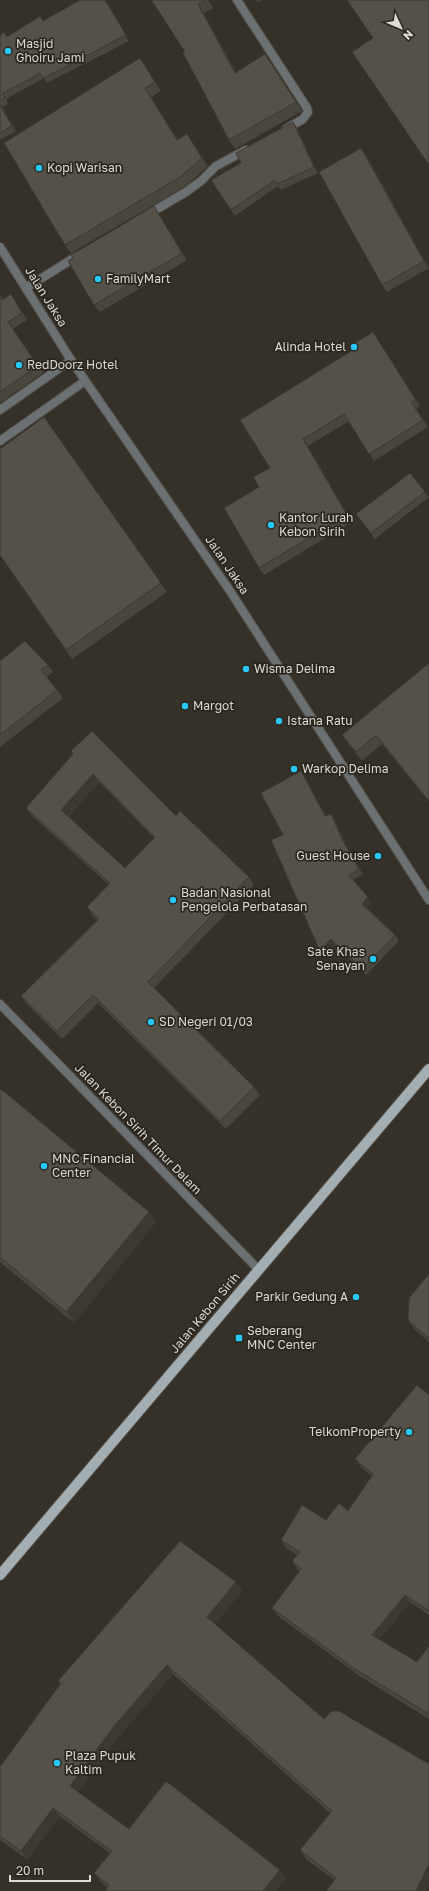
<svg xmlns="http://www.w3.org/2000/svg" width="429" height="1891" font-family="'Golos Text',sans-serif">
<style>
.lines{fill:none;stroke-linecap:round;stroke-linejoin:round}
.street-casing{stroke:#504c44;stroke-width:10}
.primary-casing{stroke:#504c44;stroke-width:12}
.street{stroke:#6b7072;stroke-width:8}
.primary{stroke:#a3aeb3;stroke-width:10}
.wall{fill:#49463e;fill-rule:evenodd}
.shaded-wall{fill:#3c3932}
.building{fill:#555148;stroke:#3c3932;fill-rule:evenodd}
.poi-dot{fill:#28c8ff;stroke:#2b271f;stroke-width:1.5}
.labels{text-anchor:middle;stroke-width:3.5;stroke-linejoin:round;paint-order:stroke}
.poi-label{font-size:12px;fill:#dcdad4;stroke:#2b271f;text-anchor:start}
.street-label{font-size:12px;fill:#dcdad4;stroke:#2b271f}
</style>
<rect width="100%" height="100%" fill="#353128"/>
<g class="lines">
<g class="street-casing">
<g id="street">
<path d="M237,0L307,108L308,112L303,119L286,129"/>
<path d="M147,215L186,192L201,181L216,166L246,150"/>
<path d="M0,247L71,360L230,591L429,900"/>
<path d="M26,288L77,256"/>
<path d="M0,410L71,360"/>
<path d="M0,441L85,381"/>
<path d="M0,1004L259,1270"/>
</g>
</g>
<g class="primary-casing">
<path id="primary" d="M0,1575L429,1069"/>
</g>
<use href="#street" class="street"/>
<use href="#primary" class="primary"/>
</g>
<g class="wall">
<path d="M80,0H106L129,41L47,83L44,78L6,99L8,104L2,107L16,131L0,140V35L4,32L7,37L43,21Z"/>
<path d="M154,0H208L213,8L204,13L236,72L265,54L302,111L235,149L229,140L185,52Z"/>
<path d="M256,0H262L258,2Z"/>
<path d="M140,58L161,91L151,97L178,140L187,134L208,166L186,186L71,253L65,245Z"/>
<path d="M293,122L297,128L318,173L281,190L278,186L235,216L211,180L241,163Z"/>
<path d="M361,148L367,156L429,268L387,292L382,285Z"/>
<path d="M159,214L187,260L100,312L94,305Z"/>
<path d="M0,294L3,299L11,294L27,320L13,329L43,373L0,403Z"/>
<path d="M373,332L420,406L416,409L428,427L374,461L349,421L308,446L352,522L264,575L259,568V487L270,468L353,350Z"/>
<path d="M44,417L167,592L72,659L0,555Z"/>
<path d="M425,492L429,497L375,539L356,514Z"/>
<path d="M0,661L48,665L53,672L47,677L63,698L0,747Z"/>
<path d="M429,663V802L382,744L362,761L348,743L342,735Z"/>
<path d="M71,751L176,816L249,877L254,885L154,988L254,1087L260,1095L226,1129L98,1003L62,1039L27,1004L21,996L97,920L92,915L87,907L109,885L31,815L26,808L73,754ZM99,782L154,838L125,868L68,817Z"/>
<path d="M301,771L305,776L326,816L335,819L346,845L363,874L353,880L372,903L367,908L395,935L399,941L366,975L335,945L324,957L283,835Z"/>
<path d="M0,1090L149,1212L156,1222L74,1323L0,1262Z"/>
<path d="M429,1274V1342L415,1330L408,1320Z"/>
<path d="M429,1395V1615L410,1602L379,1640L417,1662L429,1646V1719L361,1677L278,1616L272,1608L300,1571L297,1569L292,1561L297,1555L286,1548L281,1540L326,1520L348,1511L372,1476L361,1467L355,1459Z"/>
<path d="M236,1582L242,1591L215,1624L429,1886L426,1891H326L334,1880L306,1859L300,1850L330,1813L173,1674L120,1735L78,1792L129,1829L280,1870L286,1879L276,1891H105L107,1887L101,1882L94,1873L110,1853L59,1816L28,1860L0,1840V1767L60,1684L58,1681Z"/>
</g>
<g class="shaded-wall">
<path d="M105,0H106L129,41L126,35Z"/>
<path d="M198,4L204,13L241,82L235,73Z"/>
<path d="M140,58L146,66L161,91L155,82Z"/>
<path d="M145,88L151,97L183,148L177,140Z"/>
<path d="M293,122L297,128L318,173L314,167Z"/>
<path d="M187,134L193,142L208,166L202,158Z"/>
<path d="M361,148L367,156L429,268L424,261Z"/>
<path d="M154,206L159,214L187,260L182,253Z"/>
<path d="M373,332L377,338L420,406L416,400Z"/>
<path d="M303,439L308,446L352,522L347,515Z"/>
<path d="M301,771L305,776L329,822L325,816Z"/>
<path d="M93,774L99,782L66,818L61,810Z"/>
<path d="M331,814L335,819L346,845L363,874L359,869L342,839Z"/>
<path d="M368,897L372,903L366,909L362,904Z"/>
<path d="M331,939L335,945L324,957L320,951Z"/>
<path d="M149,1212L156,1222L74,1323L66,1312Z"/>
<path d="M236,1582L242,1591L213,1626L207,1617Z"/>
<path d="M405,1595L410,1602L377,1643L372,1635Z"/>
<path d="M167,1665L173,1674L120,1735L76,1795L70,1786L114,1726Z"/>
<path d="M53,1808L59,1816L28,1860L21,1851Z"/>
<path d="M429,1864V1886L426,1891H416Z"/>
<path d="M280,1870L286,1879L276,1891H263Z"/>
</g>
<g class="building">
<path d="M80,0H105L126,35L44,78L40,73L2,94L5,98L0,101V35L4,32L7,37L40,16L43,21Z"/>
<path d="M154,0H205L198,4L235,73L265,54L296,102L229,140L183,53L185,52L152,1Z"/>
<path d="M347,0H429V165L352,52L373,38Z"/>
<path d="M140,58L155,82L145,88L177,140L187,134L202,158L180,177L65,245L4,143Z"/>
<path d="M0,105L12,126L0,133Z"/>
<path d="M293,122L314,167L277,184L275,180L231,210L211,180L241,163L236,153Z"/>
<path d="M361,148L424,261L382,285L319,172Z"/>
<path d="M154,206L182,253L94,305L68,261L73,258L71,255Z"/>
<path d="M11,294L22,313L8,322L38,366L0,392V296L2,300Z"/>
<path d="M373,332L416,400L411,402L423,420L369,454L344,414L303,439L347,515L259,568L224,508L259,487L253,477L270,468L240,420L353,350L350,346Z"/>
<path d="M44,417L161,583L66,650L0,555V449Z"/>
<path d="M410,473L425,492L371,533L356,514Z"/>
<path d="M25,641L48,665L41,670L57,690L0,735V661Z"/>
<path d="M429,663V801L376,735L356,752L342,735Z"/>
<path d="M92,731L176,816L180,811L249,877L148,982L254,1087L220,1121L93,995L57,1031L21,996L99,919L87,907L110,883L26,808L73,754L71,751ZM93,774L155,837L125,868L61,810Z"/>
<path d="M301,771L325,816L331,814L342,839L359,869L349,875L368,897L362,904L395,935L362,969L331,939L320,951L271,840L283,835L261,793Z"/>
<path d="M1,1089L149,1212L66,1312L0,1257V1090Z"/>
<path d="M429,1274V1339L408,1320L409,1298Z"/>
<path d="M417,1385L429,1395V1611L405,1595L372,1635L417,1662L429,1646V1714L355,1669L272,1608L301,1569L292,1561L300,1552L281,1540L302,1505L326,1520L339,1503L348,1511L373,1474L355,1459Z"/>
<path d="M180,1541L236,1582L207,1617L324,1719L332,1711H339L429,1764V1864L416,1891H326L336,1878L300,1850L332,1811L167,1665L114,1726L70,1786L129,1829L166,1781L280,1870L263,1891H105L109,1885L94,1873L112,1851L53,1808L21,1851L0,1836V1767L61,1683L58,1681Z"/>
</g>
<g class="poi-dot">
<circle cx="8" cy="51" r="4"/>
<circle cx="39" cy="168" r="4"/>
<circle cx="98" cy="279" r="4"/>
<circle cx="354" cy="347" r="4"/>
<circle cx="19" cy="365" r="4"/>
<circle cx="271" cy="525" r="4"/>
<circle cx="246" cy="669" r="4"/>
<circle cx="185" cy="706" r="4"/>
<circle cx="279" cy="721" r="4"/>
<circle cx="294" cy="769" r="4"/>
<circle cx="378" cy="856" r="4"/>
<circle cx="173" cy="900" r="4"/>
<circle cx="373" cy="959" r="4"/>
<circle cx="151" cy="1022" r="4"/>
<circle cx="44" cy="1166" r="4"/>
<circle cx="356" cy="1297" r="4"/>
<rect x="235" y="1334" width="8" height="8" rx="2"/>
<circle cx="409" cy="1432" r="4"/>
<circle cx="57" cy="1763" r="4"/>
</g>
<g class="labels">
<g class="poi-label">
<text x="16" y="48">Masjid<tspan x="16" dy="14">Ghoiru Jami</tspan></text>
<text x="47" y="172">Kopi Warisan</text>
<text x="106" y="283">FamilyMart</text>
<text x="346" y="351" text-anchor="end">Alinda Hotel</text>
<text x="27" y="369">RedDoorz Hotel</text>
<text x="279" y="522">Kantor Lurah<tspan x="279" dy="14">Kebon Sirih</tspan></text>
<text x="254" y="673">Wisma Delima</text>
<text x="193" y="710">Margot</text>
<text x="287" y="725">Istana Ratu</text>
<text x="302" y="773">Warkop Delima</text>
<text x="370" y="860" text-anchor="end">Guest House</text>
<text x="181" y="897">Badan Nasional<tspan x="181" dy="14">Pengelola Perbatasan</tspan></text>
<text x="365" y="956" text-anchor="end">Sate Khas<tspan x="365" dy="14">Senayan</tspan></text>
<text x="159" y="1026">SD Negeri 01/03</text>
<text x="52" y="1163">MNC Financial<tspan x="52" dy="14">Center</tspan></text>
<text x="348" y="1301" text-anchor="end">Parkir Gedung A</text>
<text x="247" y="1335">Seberang<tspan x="247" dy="14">MNC Center</tspan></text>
<text x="401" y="1436" text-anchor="end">TelkomProperty</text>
<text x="65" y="1760">Plaza Pupuk<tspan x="65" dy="14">Kaltim</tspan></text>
</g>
<g class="street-label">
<text transform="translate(46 297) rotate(58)" y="4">Jalan Jaksa</text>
<text transform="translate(227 565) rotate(56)" y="4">Jalan Jaksa</text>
<text transform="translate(138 1129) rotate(46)" y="4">Jalan Kebon Sirih Timur Dalam</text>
<text transform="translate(205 1313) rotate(-50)" y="4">Jalan Kebon Sirih</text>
</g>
</g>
<g transform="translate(401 28) rotate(134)" stroke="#2b271f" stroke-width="3" paint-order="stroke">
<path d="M0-3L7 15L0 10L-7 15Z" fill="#dcdad4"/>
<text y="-6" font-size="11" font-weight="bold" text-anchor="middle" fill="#dcdad4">N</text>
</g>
<path d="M10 1875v6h80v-6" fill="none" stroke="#dcdad4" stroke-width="2"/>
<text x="16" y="1875" font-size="12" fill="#dcdad4" stroke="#2b271f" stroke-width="3" paint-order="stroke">20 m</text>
</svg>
